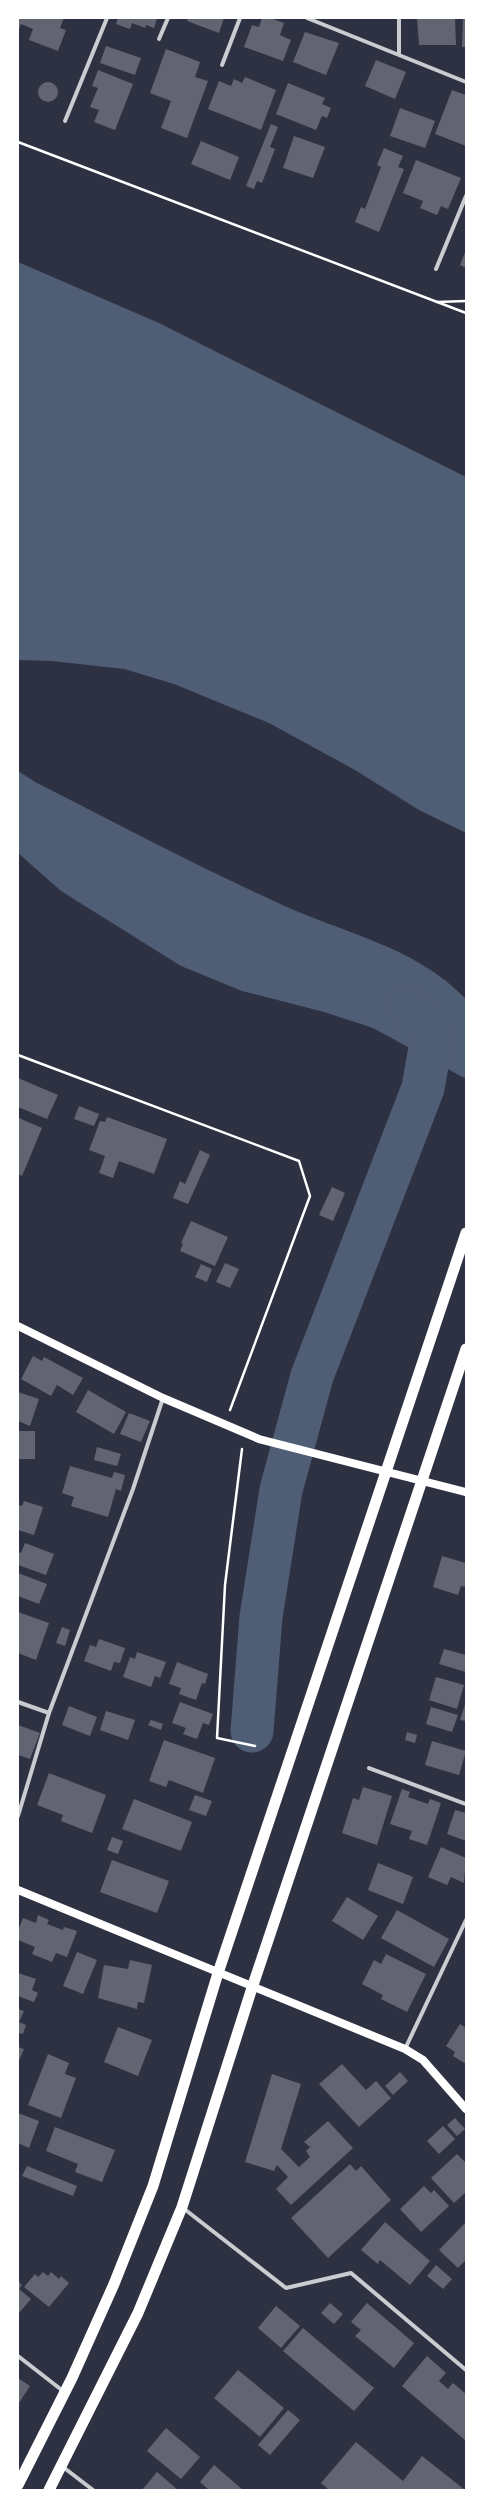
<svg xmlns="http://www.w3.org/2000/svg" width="484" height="2508" font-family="'PT Serif',serif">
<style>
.water{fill:#4f5d75}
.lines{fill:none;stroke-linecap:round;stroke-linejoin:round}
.river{stroke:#4f5d75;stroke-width:43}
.building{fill:#626471}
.path{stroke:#fff;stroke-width:2.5}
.minor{stroke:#caccd0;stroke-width:4}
.secondary{stroke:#fff;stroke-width:8}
.trunk{stroke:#fff;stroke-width:11}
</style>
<rect width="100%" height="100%" fill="#2d3142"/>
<g class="water">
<path d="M18,262L159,323L466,477V833L419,810L355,770L269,723L174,684L124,669L52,661L18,660Z"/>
<path d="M18,771L37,783C116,823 195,865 276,902C343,934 412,944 466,999V1079L373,1028L324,1012L242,991L181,966L61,891L18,853Z"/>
</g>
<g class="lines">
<path class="river" d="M252,1731L261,1617L281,1490L312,1376L423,1088L433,1031L409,1009"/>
</g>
<g class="building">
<path d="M18,18H64L60,28L66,30L58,51L29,40L33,29L21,24L18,32Z"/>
<path d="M118,18H157L154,28L146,25L145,28L132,23L130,29L116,24Z"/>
<path d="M188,18H224L219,33L187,21Z"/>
<path d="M262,18H270L284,23L280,35L291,40L283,61L244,47L252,25L259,27Z"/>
<path d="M417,18H455L456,45H419Z"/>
<path d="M463,18H466V47H462Z"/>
<path d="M305,32L339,43L326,75L293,62Z"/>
<path d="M106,46L141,58L135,75L100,63Z"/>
<path d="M166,49L200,62L195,77L208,81L187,138L161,128L171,101L150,93Z"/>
<path d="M376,60L406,72L395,99L365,86Z"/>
<path d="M98,70L133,84L115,130L94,122L99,110L90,107L98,88L92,86Z"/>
<path d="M245,77L276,90L261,130L208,109L219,81L231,86L234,79L242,83Z"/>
<circle cx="48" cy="92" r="10"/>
<path d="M288,83L325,98L322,104L331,108L327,118L322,116L316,130L276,114Z"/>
<path d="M452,90L466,95V146L435,134Z"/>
<path d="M400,108L435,121L425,148L390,136Z"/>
<path d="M271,124L278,127L270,147L275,149L262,183L257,181L254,189L246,186Z"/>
<path d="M294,136L325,147L313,178L283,168Z"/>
<path d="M201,141L239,157L230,180L191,164Z"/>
<path d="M384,148L403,156L398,167L404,169L379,232L355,222L361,207L365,209L381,167L377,165Z"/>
<path d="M416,160L461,178L448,209L441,206L437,215L420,208L423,201L403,193Z"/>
<path d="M466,250V268L460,265Z"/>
<path d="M18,1078L58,1095L47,1119L18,1107Z"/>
<path d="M79,1106L99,1114L94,1126L74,1119Z"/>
<path d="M107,1117L167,1139L154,1174L119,1161L113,1178L99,1173L105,1156L89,1150L100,1121L105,1122Z"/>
<path d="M19,1118L42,1128L22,1176L18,1174Z"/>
<path d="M200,1150L210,1155L188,1204L173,1198L180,1181L185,1184Z"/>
<path d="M332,1187L345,1193L333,1221L319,1215Z"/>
<path d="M191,1221L228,1237L215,1266L180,1251L183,1244L181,1243Z"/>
<path d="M225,1263L239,1269L230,1288L216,1282Z"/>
<path d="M201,1264L212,1269L207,1282L195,1277Z"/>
<path d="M33,1356L42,1361L44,1357L83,1378L73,1395L57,1385L51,1396L21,1379Z"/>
<path d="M88,1390L126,1412L114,1434L76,1412Z"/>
<path d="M18,1392L39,1399L30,1426L18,1421Z"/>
<path d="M129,1413L150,1421L141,1442L120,1434Z"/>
<rect x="18" y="1431" width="17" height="28"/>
<path d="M97,1447L121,1454L117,1466L94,1460Z"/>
<path d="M70,1466L112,1478L114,1472L125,1475L121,1491L116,1489L108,1517L71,1506L74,1497L62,1493Z"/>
<path d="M24,1501L43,1507L34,1535L18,1530V1505L22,1506Z"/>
<path d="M25,1543L54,1554L46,1575L18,1565V1552L21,1553Z"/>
<path d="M442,1556L466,1563V1587L461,1586L458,1595L433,1587Z"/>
<path d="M18,1573L47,1584L39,1604L18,1596Z"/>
<path d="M18,1612L49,1623L36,1660L18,1653Z"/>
<path d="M62,1627L70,1630L65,1646L56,1643Z"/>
<path d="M99,1639L125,1648L120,1663L114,1662L111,1671L84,1661L90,1645L96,1647Z"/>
<path d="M444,1649L466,1655V1672L439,1664Z"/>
<path d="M137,1652L166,1662L160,1678L155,1676L151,1687L123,1677L130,1657L135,1659Z"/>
<path d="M177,1662L208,1674L205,1684L202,1683L196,1700L179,1694L181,1688L169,1684Z"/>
<path d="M436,1677L464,1685L457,1709L429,1700Z"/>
<path d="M466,1701V1721L460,1720Z"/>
<path d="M180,1702L213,1714L209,1725L203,1723L197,1739L183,1734L186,1728L172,1723Z"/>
<path d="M69,1706L97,1717L90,1736L62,1725Z"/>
<path d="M431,1707L458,1715L452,1732L426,1724Z"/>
<path d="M106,1711L135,1720L128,1740L100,1730Z"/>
<path d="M151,1720L163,1724L161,1730L148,1725Z"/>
<path d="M18,1725L40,1733L30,1759L18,1755Z"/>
<path d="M407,1732L417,1735L415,1743L405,1740Z"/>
<path d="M164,1740L215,1758L203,1793L169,1780L166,1787L149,1781Z"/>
<path d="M432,1741L466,1751L459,1775L425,1765Z"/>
<path d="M49,1773L106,1795L92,1833L61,1821L63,1815L37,1805Z"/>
<path d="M363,1787L392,1796L377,1845L342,1833L353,1798L359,1800Z"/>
<path d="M402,1789L410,1792L408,1797L428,1804L430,1799L441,1803L427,1845L409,1839L412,1831L390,1824Z"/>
<path d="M195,1795L212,1801L206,1816L189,1810Z"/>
<path d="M134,1799L192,1822L181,1851L122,1829Z"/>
<path d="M455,1810L466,1813V1841L447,1834Z"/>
<path d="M112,1837L123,1841L118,1854L107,1850Z"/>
<path d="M441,1847L466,1858L464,1883L451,1877L447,1885L428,1877Z"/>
<path d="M112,1860L169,1881L157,1913L100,1892Z"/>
<path d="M378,1863L413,1877L403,1904L368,1890Z"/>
<path d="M347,1897L378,1916L363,1940L332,1921Z"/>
<path d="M397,1910L449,1939L434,1967L381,1938Z"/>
<path d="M38,1915L49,1920L47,1924L63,1930L64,1927L77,1931L67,1957L56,1953L52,1962L32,1954L35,1947L18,1940V1931L23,1918L36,1923Z"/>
<path d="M77,1952L97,1960L83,1994L63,1986Z"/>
<path d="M386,1954L426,1974L407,2012L381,1999L383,1995L362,1984L374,1960L381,1964Z"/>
<path d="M130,1960L152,1965L144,2003L138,2002L137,2009L98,1998L104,1965L128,1969Z"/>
<path d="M18,1973L36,1979L32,1990L38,1993L34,2002L18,1996Z"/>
<path d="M18,2009L24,2011L19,2022L26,2025L23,2034L18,2033Z"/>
<path d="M460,2024L466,2028V2064L453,2056L455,2052L446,2046Z"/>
<path d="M118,2027L152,2040L138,2076L104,2062Z"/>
<path d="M18,2047L24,2049L18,2063Z"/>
<path d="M48,2054L69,2063L65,2074L76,2078L61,2118L28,2105Z"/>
<path d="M342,2064L366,2090L376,2081L391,2098L359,2127L319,2084Z"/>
<path d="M400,2072L408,2081L393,2095L385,2086Z"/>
<path d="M272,2074L301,2084L281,2149L299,2167L310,2157L306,2151L310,2147L304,2142L328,2121L353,2148L291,2205L276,2189L288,2177L277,2165L274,2171L245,2162Z"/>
<path d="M18,2113L39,2121L29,2148L18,2143Z"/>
<path d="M455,2118L465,2129L457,2136L447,2125Z"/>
<path d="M443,2126L455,2139L439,2154L427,2141Z"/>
<path d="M55,2127L115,2150L102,2182L75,2172L78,2164L46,2151Z"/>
<path d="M457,2154L466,2163V2192L454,2203L431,2178Z"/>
<path d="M350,2164L356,2171L361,2166L391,2200L328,2258L291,2218Z"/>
<path d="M27,2166L77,2186L73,2196L22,2176Z"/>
<path d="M424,2186L431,2193L434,2190L449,2206L421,2232L400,2209Z"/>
<path d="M385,2222L430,2261L410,2285L380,2260L378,2264L361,2250Z"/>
<path d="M466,2222V2260L458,2268L439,2250Z"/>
<path d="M436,2265L452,2279L443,2289L427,2276Z"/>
<path d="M43,2272L48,2276L51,2272L59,2279L61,2276L69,2283L49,2307L24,2287L35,2274L38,2277Z"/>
<path d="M18,2281L22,2285L19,2289L31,2299L18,2314Z"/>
<path d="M330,2303L343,2314L334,2324L321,2313Z"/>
<path d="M367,2303L414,2343L394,2368L355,2336L361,2330L351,2322Z"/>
<path d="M276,2306L300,2326L281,2348L258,2328Z"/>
<path d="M303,2328L374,2388L354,2411L283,2351Z"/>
<path d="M427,2356L446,2373L439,2381L448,2389L453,2383L466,2394V2441L402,2386Z"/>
<path d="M238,2370L284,2408L260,2437L214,2398Z"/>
<path d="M18,2378L30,2386L19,2403H18Z"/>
<path d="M288,2410L300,2420L270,2455L258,2445Z"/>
<path d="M166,2428L200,2457L181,2479L147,2451Z"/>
<path d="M356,2442L403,2481L422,2456L465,2490H329L321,2483Z"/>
<path d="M214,2465L243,2490H209L200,2482Z"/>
<path d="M157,2472L178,2490H142Z"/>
</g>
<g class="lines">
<g class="path">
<path d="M18,142L466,313"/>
<path d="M437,302L466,301"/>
<path d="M18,1055L299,1161L310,1196L230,1410"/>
<path d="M242,1449L225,1585L217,1738L255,1746"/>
</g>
<g class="minor">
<path d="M307,18L466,82"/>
<path d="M399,18V54"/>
<path d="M159,39L168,18"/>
<path d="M222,65L240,18"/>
<path d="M65,121L107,18"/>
<path d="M436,269L466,196"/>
<path d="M18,1702L49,1713"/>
<path d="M369,1768L466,1804"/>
<path d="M18,1816L49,1713L133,1489L163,1398"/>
<path d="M405,2049L466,1920"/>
<path d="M183,2208L286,2288L351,2273L466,2370"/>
<path d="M18,2356L63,2391"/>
<path d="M63,2467L93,2490"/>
</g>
<g class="secondary">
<path d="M18,1326L163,1398L259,1439L466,1492"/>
<path d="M18,1890L405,2049L423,2060L466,2109"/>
</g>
<g class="trunk">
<path d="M18,2485L72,2378L114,2284L153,2186L218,1973L466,1233"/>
<path d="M49,2490L138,2313L182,2207L252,1988L466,1349"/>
</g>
</g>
<rect width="484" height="2508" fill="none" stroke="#ffffff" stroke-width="38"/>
</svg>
